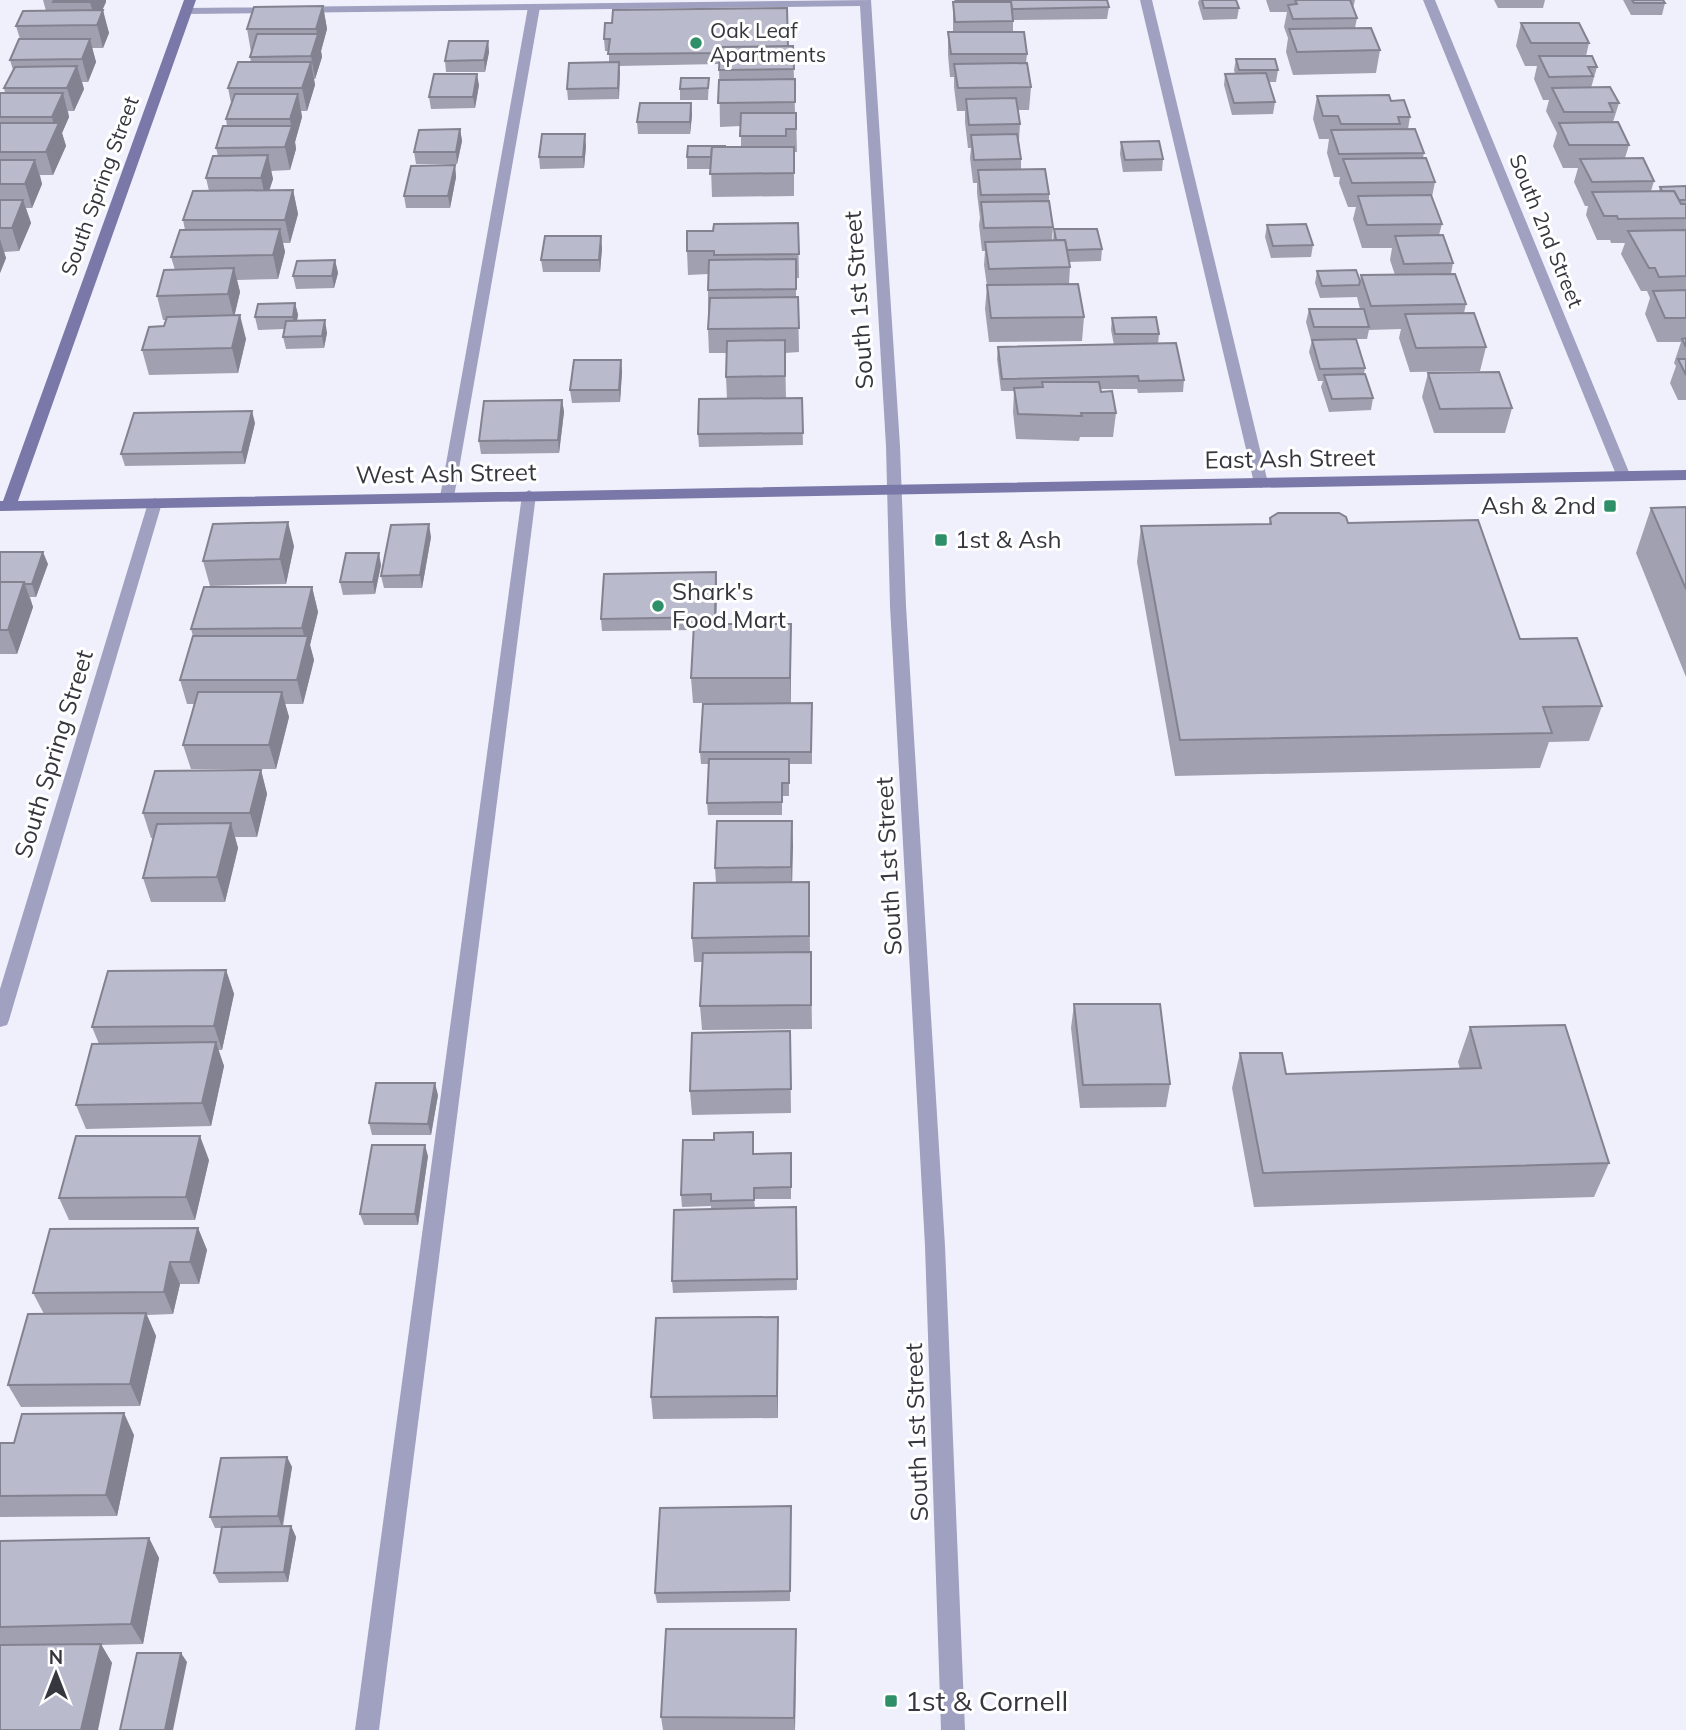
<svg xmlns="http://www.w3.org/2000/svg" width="1686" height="1730" font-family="Mulish,sans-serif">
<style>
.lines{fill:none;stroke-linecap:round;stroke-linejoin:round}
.lane{fill:#a0a0c1;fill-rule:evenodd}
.street{fill:#a0a0c1;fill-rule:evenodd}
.secondary{fill:#7a78a8;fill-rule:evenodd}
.wall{fill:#a0a0b0}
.shaded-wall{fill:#828290}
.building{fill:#babacd;stroke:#828290;stroke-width:2}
.poi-dot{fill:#2f8f68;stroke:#fff;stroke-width:2.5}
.labels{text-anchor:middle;stroke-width:6;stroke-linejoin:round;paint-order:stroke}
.far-poi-label{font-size:21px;fill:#36363e;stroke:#fff;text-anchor:start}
.far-street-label{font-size:21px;fill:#36363e;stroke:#fff}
.street-label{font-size:24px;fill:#36363e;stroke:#fff}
.poi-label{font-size:24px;fill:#36363e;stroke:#fff;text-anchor:start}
.near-poi-label{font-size:28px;fill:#36363e;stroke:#fff;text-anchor:start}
</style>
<rect width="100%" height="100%" fill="#f0f0fc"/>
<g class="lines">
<g class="lane">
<path d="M1140,0H1152L1268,483L1261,488L1254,483Z"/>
<path d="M534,4L540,7L454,497L447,502L440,497L528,7Z"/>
<path d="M529,490L536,495L379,1730H355L522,495Z"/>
</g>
<g class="street">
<path d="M871,0L900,446L906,606L945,1246L965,1730H941L925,1246L890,606L886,446L860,6L186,14L180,11L186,8Z"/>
<path d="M1423,0H1435L1631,477L1629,480H1619L1617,477Z"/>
<path d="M155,498L162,503L9,1020L7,1025L0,1027V989L148,503Z"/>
</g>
<path class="secondary" d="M184,0H196L18,501L1686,470V480L0,511V501H3Z"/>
</g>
<g class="wall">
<path d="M43,0H106V2L102,10L109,33L103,48H92L96,62L88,82H82L84,89L74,111H68L69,117L62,133L66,146L53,175H40L42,184L32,208H26L31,223L19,251L4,252L6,258L0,273V93H5L4,88L13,70L10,60L20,39L16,26L46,11Z"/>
<path d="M954,0H1107L1109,7L1107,19L1013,20V32L1027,54L1026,63L1031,87L1029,110H1018L1020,124L1019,141L1021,159V169L1049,194V201L1053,227L1052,240H1053L1054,229L1102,249L1101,261L1069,262L1070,267L1069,284L1084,317L1082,341L989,342L985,309L987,286L984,265L985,251H982L979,225L980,218L977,193V183H973L970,158L971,148H968L965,122V111H957L954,87V77H950L948,55V32H953V2H955Z"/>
<path d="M1199,0H1236L1239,8L1237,19L1203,20L1198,3Z"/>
<path d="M1266,0H1355L1353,8L1357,18L1355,28L1380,50L1376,73L1293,75L1286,52L1288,38L1284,27L1287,12H1270Z"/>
<path d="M1494,0H1545L1543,8H1498Z"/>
<path d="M1623,0H1663L1665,3L1662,15H1631Z"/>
<path d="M323,6L327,29L321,51L322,57L315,79H314L315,85L307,111H301L302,117L295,142L296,149L290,170L271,171L273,179L269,190H293L298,214L290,243H283L285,252L278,279L237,280L240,292L234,315L246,339L238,373L149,375L142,350L164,326L166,320H163L157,296L175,270L171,257L185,230L183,220L209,191L206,178L218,156L216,148L227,126L226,119L231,103L228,88L251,62L250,57L251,52L247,29Z"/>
<path d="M1521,23L1589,43L1586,56L1597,67L1591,88L1619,103L1613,122L1629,145L1625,158L1654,181L1651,191H1659L1660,187L1686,186V400H1678L1670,383L1676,366L1674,363L1681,342H1657L1645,314L1650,298L1647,291H1641L1621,254L1625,243H1611L1610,240H1597L1586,215L1588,206H1585L1574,182L1578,168H1563L1553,146L1557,133L1546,111L1549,100H1543L1534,79L1537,66H1525L1516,46Z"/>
<path d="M604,39L793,46L795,113H796L797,152H794V196L712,197L711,169H687V157L725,147H741V126L720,127L719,64L619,66V99L568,100L567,89L609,62V51H605Z"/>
<path d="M488,41L489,52L485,72H446L445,61Z"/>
<path d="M1236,59L1278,70L1276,82H1269L1275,102L1273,114L1232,115L1224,85L1225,74H1235L1234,70Z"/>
<path d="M709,78L708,100H680V89Z"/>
<path d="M479,85L475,108L431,109L429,97Z"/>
<path d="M1317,96L1391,101L1410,117L1408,129L1424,153L1423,158L1435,182L1432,197L1442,224L1439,235L1453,263L1451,274L1466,304L1464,313L1486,347L1480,371L1410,372L1399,338L1401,329L1369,330L1367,339H1356L1365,368L1364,374L1373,398L1371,410L1329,412L1321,387L1323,381H1318L1309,352L1312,340L1342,339L1311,340L1306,322L1309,309H1360L1357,297L1320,298L1315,283L1317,271L1360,281L1361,275H1395L1390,260L1392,248H1362L1353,219L1356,207H1348L1339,183L1340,177H1334L1327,153L1329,139H1319L1313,119Z"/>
<path d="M691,103L692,115L690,134H638L637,122Z"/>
<path d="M460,129L462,141L457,164H416L414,152Z"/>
<path d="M1121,142L1163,159L1162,171L1123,172L1120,154Z"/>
<path d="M586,146L584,168L540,169L539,157Z"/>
<path d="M455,165L456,177L450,208H406L404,196Z"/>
<path d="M798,223L799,278H796V297H798L799,352L785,353L786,398H802L803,445L699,447L698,434L727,399L726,377L727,353H709L708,329V274L688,275L687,251L713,231Z"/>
<path d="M1267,225L1313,245L1311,257L1271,258L1265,237Z"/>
<path d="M602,248L600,272H543L541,260Z"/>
<path d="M335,260L338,273L334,288L296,289L293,276Z"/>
<path d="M295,303L298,315L297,321L327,333L324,348L286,349L283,337L285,329L258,330L255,317Z"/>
<path d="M1112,318L1159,334L1158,344L1184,380L1183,392L1138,393L1137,389H1100L1101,392L1116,413L1113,437H1080L1079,441L1016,439L1013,412L1014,391H1001L997,359L998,347L1114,345L1111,330Z"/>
<path d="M621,360L622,372L620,402L572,403L570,390Z"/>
<path d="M1428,373L1512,408L1505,433H1434L1422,397Z"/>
<path d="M562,400L564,412L559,453L481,454L479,441Z"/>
<path d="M255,423L245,464L125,466L121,454Z"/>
<path d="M1686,507V677L1636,553L1651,508Z"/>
<path d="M1270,518L1348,523L1520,639L1602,706L1589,741L1549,742L1540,768L1175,776L1137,562L1141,526L1269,524Z"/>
<path d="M431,537L422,588H384L381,576Z"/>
<path d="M294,546L286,584L210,586L203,561Z"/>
<path d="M0,552L48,564L36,597H30L33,607L17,654H0Z"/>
<path d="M381,565L375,594L343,595L340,582Z"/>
<path d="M717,584L716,624L791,648V703H693L691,678L694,630L602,631L601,619Z"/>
<path d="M312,587L318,612L310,645L314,660L303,704H285L289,717L276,769H191L183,745L194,704H187L180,680L193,636L191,629Z"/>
<path d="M812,703V764H789V796H782V815H708L707,803L709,764H701L700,752Z"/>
<path d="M261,770L267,794L257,837H235L238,848L225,902H151L143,878L153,838H151L143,813Z"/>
<path d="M792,821V882H809L810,952H811L812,1029L702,1030L700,1006L702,962H694L692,938L716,883L715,868Z"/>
<path d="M226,970L234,994L222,1050H218L224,1066L211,1126L86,1129L76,1105L99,1044L92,1027Z"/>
<path d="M1074,1004L1170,1084L1166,1107L1080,1108L1071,1028Z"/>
<path d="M1470,1027L1609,1163L1594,1197L1254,1207L1232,1088L1240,1053L1286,1074L1460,1069L1458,1062Z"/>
<path d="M790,1031L791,1113L692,1115L690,1091Z"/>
<path d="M438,1095L431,1135H372L369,1123Z"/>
<path d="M791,1153V1199H754L755,1208L796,1207L797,1290L673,1293L672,1281L711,1209V1206L682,1207L681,1195L753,1154Z"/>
<path d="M428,1156L418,1225H364L360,1214Z"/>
<path d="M209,1160L195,1220H69L59,1198Z"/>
<path d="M198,1228L207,1250L199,1284H180L173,1314L147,1315L156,1336L140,1406L21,1407L8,1385L44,1314L33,1293Z"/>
<path d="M778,1317V1418L653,1419L651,1397Z"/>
<path d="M134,1435L117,1516L0,1517V1443H14Z"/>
<path d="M287,1457L292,1467L283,1527L291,1526L296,1537L288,1582L219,1583L214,1573L222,1528H215L210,1517Z"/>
<path d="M791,1517L790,1601L657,1603L655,1593Z"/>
<path d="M149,1538L159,1558L143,1644L101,1645L112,1663L0,1730V1541Z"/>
<path d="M796,1648L795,1730H663L661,1717Z"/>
</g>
<g class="shaded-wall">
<path d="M91,0H106V2L96,24L90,2Z"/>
<path d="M323,6L327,29L321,51L322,57L315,79L311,56L317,35L316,29Z"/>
<path d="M103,10L109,33L103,48L97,25Z"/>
<path d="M90,39L96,62L88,82L82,59Z"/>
<path d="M488,41L489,52L485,72L484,60Z"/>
<path d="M311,62L315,85L307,111L302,88Z"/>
<path d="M619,62L620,74L619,99L618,88Z"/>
<path d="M77,66L84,89L74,111L67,88Z"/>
<path d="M477,74L479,85L475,108L473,97Z"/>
<path d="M63,93L69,117L62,133L66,146L53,175L46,152L55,130L52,117Z"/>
<path d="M298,94L302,117L295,142L296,149L290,170L285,147L291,126L290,119Z"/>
<path d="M691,103L692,115L690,134V122Z"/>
<path d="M460,129L462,141L457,164L456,152Z"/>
<path d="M585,134L586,146L584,168L583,157Z"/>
<path d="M268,155L273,179L266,201L261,178Z"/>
<path d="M35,160L42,184L32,208L25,184Z"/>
<path d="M455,165L456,177L450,208L448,196Z"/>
<path d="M293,190L298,214L290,243L285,220Z"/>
<path d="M23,200L31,223L19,251L12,228Z"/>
<path d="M280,229L285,252L278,279L273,255Z"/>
<path d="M601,236L602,248L600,272L599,260Z"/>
<path d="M0,239L6,258L0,273Z"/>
<path d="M335,260L338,273L334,288L332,276Z"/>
<path d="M234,268L240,292L234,318L228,294Z"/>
<path d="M295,303L298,315L295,329L293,317Z"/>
<path d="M240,315L246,339L238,373L232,348Z"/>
<path d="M325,320L327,333L324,348L322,336Z"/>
<path d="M621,360L622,372L620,402L619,390Z"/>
<path d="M562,400L564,412L559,453L558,440Z"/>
<path d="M252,411L255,423L245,464L242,452Z"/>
<path d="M288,522L294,546L286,584L280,559Z"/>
<path d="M429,524L431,537L422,588L420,575Z"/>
<path d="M43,552L48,564L36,597L32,584Z"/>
<path d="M379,553L381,565L375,594L373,582Z"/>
<path d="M716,572L717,584L716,629L715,617Z"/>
<path d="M24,582L33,607L17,654L8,630Z"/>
<path d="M312,587L318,612L310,645L314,660L303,704L297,680L306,643L302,628Z"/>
<path d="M791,624V703L790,678Z"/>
<path d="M282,692L289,717L276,769L269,745Z"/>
<path d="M261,770L267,794L257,837L250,813Z"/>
<path d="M792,821L793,845L792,891L791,867Z"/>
<path d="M231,823L238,848L225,902L217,877Z"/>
<path d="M226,970L234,994L222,1050L214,1026Z"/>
<path d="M216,1042L224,1066L211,1126L202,1103Z"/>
<path d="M435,1083L438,1095L431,1135L428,1124Z"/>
<path d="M200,1136L209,1160L195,1220L186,1197Z"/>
<path d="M425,1145L428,1156L418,1225L415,1214Z"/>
<path d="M198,1228L207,1250L199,1284L190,1262Z"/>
<path d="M170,1262L180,1284L173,1314L164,1292Z"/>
<path d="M146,1313L156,1336L140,1406L130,1384Z"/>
<path d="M778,1317V1418L777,1396Z"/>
<path d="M124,1413L134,1435L117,1516L106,1495Z"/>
<path d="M287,1457L292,1467L282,1527L278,1516Z"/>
<path d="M291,1526L296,1537L288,1582L284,1572Z"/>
<path d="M149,1538L159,1558L143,1644L131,1624Z"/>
<path d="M796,1629V1648L795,1730L794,1718Z"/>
<path d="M101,1644L112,1663L98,1730H81Z"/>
<path d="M181,1653L187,1662L173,1730H165Z"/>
</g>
<g class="building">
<path d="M54,0H91L90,2H53Z"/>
<path d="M956,0H1107L1109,7L1012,9L1011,2H957Z"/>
<path d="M1202,0H1236L1239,8H1204Z"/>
<path d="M1295,0H1350L1357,18L1293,19L1288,5L1297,4Z"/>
<path d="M1632,0H1663L1665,3H1634Z"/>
<path d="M953,2H1011L1013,21L955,22Z"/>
<path d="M323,6L316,29H247L254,7Z"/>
<path d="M787,8L788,47H720L719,53L608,54L610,39H604L605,23H612L613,10Z"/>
<path d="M103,10L97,25L16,26L23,11Z"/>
<path d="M1521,23H1579L1589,43H1531Z"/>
<path d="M1371,28L1380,50L1297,52L1289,29Z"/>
<path d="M948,32H1024L1027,54H951Z"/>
<path d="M257,34H318L311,56L250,57Z"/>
<path d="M19,39H90L82,59L10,60Z"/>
<path d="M449,41H488L484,60L445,61Z"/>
<path d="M793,46L794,69L719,70L720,47Z"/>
<path d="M1539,56H1592L1597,67H1588L1593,76L1549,77Z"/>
<path d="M1236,59H1275L1278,70H1239Z"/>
<path d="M238,62H311L302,88H228Z"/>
<path d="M619,62L618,88L567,89L569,63Z"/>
<path d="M1027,63L1031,87L958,88L954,64Z"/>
<path d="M77,66L67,88H4L15,67Z"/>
<path d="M1266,73L1275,102L1234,103L1225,74Z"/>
<path d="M434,74H477L473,97H429Z"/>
<path d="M681,78H709L708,88L680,89Z"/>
<path d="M795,79V102L718,103L719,80Z"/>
<path d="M1610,87L1619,103H1609L1613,112H1564L1552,88Z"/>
<path d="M0,93H63L52,117H0Z"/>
<path d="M235,94H298L290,119H226Z"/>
<path d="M1389,95L1391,101L1404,100L1410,117H1398L1400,124H1341L1338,116H1323L1317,96Z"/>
<path d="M1016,98L1020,124L969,125L966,99Z"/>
<path d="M640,103H691L690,122H637Z"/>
<path d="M741,113H796V129H786V136H740Z"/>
<path d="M1618,122L1629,145H1569L1559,123Z"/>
<path d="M0,123H59L46,152H0Z"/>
<path d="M223,126H292L285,147L216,148Z"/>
<path d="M460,129L456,152H414L419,130Z"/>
<path d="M1415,129L1424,153L1339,154L1331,130Z"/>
<path d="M542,134H585L583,157H539Z"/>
<path d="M1017,134L1021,159L974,160L971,135Z"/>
<path d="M1159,141L1163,159L1125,160L1121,142Z"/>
<path d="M688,146H725V147H712L711,157H687Z"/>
<path d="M712,147H794V173L710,174Z"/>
<path d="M268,155L261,178H206L213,156Z"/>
<path d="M1426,158L1435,182L1352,183L1343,159Z"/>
<path d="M1643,158L1654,181L1592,182L1580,159Z"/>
<path d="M0,160H35L25,184H0Z"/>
<path d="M455,165L448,196H404L411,166Z"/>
<path d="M1045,169L1049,194L981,195L978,170Z"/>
<path d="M1686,186V200H1679L1674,191H1662L1660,187Z"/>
<path d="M293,190L285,220H183L193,191Z"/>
<path d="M1674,191L1681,204H1686V218L1618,219L1617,216H1604L1592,192Z"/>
<path d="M1431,195L1442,224L1367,225L1358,196Z"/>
<path d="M0,200H23L12,228H0Z"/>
<path d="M1049,201L1053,227L984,228L981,202Z"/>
<path d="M798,223L799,254L714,255V251H687V231H713L714,224Z"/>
<path d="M1306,224L1313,245L1273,246L1267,225Z"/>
<path d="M280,229L273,255L171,257L180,230Z"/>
<path d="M1054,229H1097L1102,249L1067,250L1065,240H1056Z"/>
<path d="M1686,230V276L1659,277L1655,268H1649L1628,231Z"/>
<path d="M1443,235L1453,263L1404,264L1395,236Z"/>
<path d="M545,236H601L599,260H541Z"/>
<path d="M1065,240L1070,267L989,269L985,242Z"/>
<path d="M796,259V289L708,290L709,260Z"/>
<path d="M335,260L332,276H293L297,261Z"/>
<path d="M234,268L228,294L157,296L164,270Z"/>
<path d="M1356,270L1360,281L1359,285L1322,286L1317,271Z"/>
<path d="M1455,274L1466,304L1371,306L1361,275Z"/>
<path d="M1078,284L1084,317L991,318L987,285Z"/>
<path d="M1686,290V318H1665L1653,291Z"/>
<path d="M798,297L799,328L708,329L710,298Z"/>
<path d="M295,303L293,317H255L258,304Z"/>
<path d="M1309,309H1364L1369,327H1314Z"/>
<path d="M1474,313L1486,347L1416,348L1405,314Z"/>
<path d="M240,315L232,348L142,350L149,327L164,326L167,317Z"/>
<path d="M1156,317L1159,334H1115L1112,318Z"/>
<path d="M325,320L322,336L283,337L286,321Z"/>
<path d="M1686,338V347L1682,339Z"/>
<path d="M1356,339L1365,368L1320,369L1312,340Z"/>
<path d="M785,340V376L726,377L727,341Z"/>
<path d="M1176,343L1184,380L1139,381L1138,376L1002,379L998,347Z"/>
<path d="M1678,359H1686V375Z"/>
<path d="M574,360H621L619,390H570Z"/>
<path d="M1499,372L1512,408L1440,409L1428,373Z"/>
<path d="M1365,374L1373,398L1332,399L1324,375Z"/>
<path d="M1042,382H1099L1101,392L1112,391L1116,413H1081L1082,416L1018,414L1014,388L1043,387Z"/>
<path d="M802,398L803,433L698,434L699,399Z"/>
<path d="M562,400L558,440L479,441L484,401Z"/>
<path d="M252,411L242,452L121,454L134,413Z"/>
<path d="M1686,507V589L1651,508Z"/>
<path d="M1278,513H1339L1346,517L1348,523L1478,520L1520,639L1577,638L1602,706L1543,707L1552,733L1180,740L1141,526L1271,524L1270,518Z"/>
<path d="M288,522L280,559L203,561L213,524Z"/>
<path d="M429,524L420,575L381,576L391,525Z"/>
<path d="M0,552H43L32,584H25L24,582H0Z"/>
<path d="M346,553H379L373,582H340Z"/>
<path d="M716,572L715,617L601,619L604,574Z"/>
<path d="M0,582H24L8,630H0Z"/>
<path d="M204,587H312L302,628L191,629Z"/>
<path d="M694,624H791L790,678H691Z"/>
<path d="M193,636H308L297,680H180Z"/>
<path d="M198,692H282L269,745H183Z"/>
<path d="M812,703L811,752H700L703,704Z"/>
<path d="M709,759H789V783H782V802L707,803Z"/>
<path d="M261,770L250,813H143L155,771Z"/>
<path d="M717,821H792L791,867L715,868Z"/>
<path d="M231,823L217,877L143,878L157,824Z"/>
<path d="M809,882V936L692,938L694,883Z"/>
<path d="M811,952V1005L700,1006L703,953Z"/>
<path d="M226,970L214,1026L92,1027L108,971Z"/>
<path d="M1074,1004H1160L1170,1084L1083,1085Z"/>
<path d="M1565,1025L1609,1163L1263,1173L1240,1053H1282L1286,1074L1481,1068L1470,1027Z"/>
<path d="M790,1031L791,1089L690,1091L692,1033Z"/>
<path d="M216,1042L202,1103L76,1105L92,1044Z"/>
<path d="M376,1083H435L428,1124L369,1123Z"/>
<path d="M753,1132V1154L791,1153V1187L754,1188V1200L711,1201V1194L681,1195L683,1140H714V1133Z"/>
<path d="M76,1136H200L186,1197L59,1198Z"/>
<path d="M372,1145H425L415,1214H360Z"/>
<path d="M796,1207L797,1279L672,1281L674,1210Z"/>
<path d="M198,1228L190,1262H170L164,1292L33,1293L50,1229Z"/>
<path d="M146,1313L130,1384L8,1385L28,1314Z"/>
<path d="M778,1317L777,1396L651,1397L656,1318Z"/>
<path d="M124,1413L106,1495L0,1496V1443H14L22,1414Z"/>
<path d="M287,1457L278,1516L210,1517L221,1458Z"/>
<path d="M791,1506L790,1591L655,1593L660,1508Z"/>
<path d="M291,1526L284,1572L214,1573L222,1527Z"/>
<path d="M149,1538L131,1624L0,1627V1541Z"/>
<path d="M666,1629H796L794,1718L661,1717Z"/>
<path d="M101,1644L81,1730H0V1645Z"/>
<path d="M137,1653H181L165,1730H120Z"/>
</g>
<g class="poi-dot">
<circle cx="696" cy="43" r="7"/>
<rect x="1603" y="499" width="14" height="14" rx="3.5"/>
<rect x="934" y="533" width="14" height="14" rx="3.5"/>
<circle cx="658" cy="606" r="7"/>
<rect x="884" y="1694" width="14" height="14" rx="3.5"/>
</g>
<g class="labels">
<g class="far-poi-label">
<text x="710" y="38">Oak Leaf<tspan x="710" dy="24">Apartments</tspan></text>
</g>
<g class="far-street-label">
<text transform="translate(100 186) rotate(-70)" y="7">South Spring Street</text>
<text transform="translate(1546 231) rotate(68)" y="7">South 2nd Street</text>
</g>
<g class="street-label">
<text transform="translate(859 300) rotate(-94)" y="8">South 1st Street</text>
<text transform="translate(1290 459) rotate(-1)" y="8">East Ash Street</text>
<text transform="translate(446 474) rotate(-1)" y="8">West Ash Street</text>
<text transform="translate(54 754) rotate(-73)" y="8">South Spring Street</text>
<text transform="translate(889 866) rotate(-93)" y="8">South 1st Street</text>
<text transform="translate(917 1432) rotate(-92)" y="8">South 1st Street</text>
</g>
<g class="poi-label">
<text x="1596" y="514" text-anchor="end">Ash &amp; 2nd</text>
<text x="955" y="548">1st &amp; Ash</text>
<text x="672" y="600">Shark's<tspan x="672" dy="28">Food Mart</tspan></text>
</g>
<g class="near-poi-label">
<text x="905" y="1711">1st &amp; Cornell</text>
</g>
</g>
<g transform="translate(56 1674)" stroke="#ffffff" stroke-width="5" paint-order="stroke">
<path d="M0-5L12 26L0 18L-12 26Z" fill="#36363e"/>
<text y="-10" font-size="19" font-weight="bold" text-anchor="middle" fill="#36363e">N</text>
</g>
</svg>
